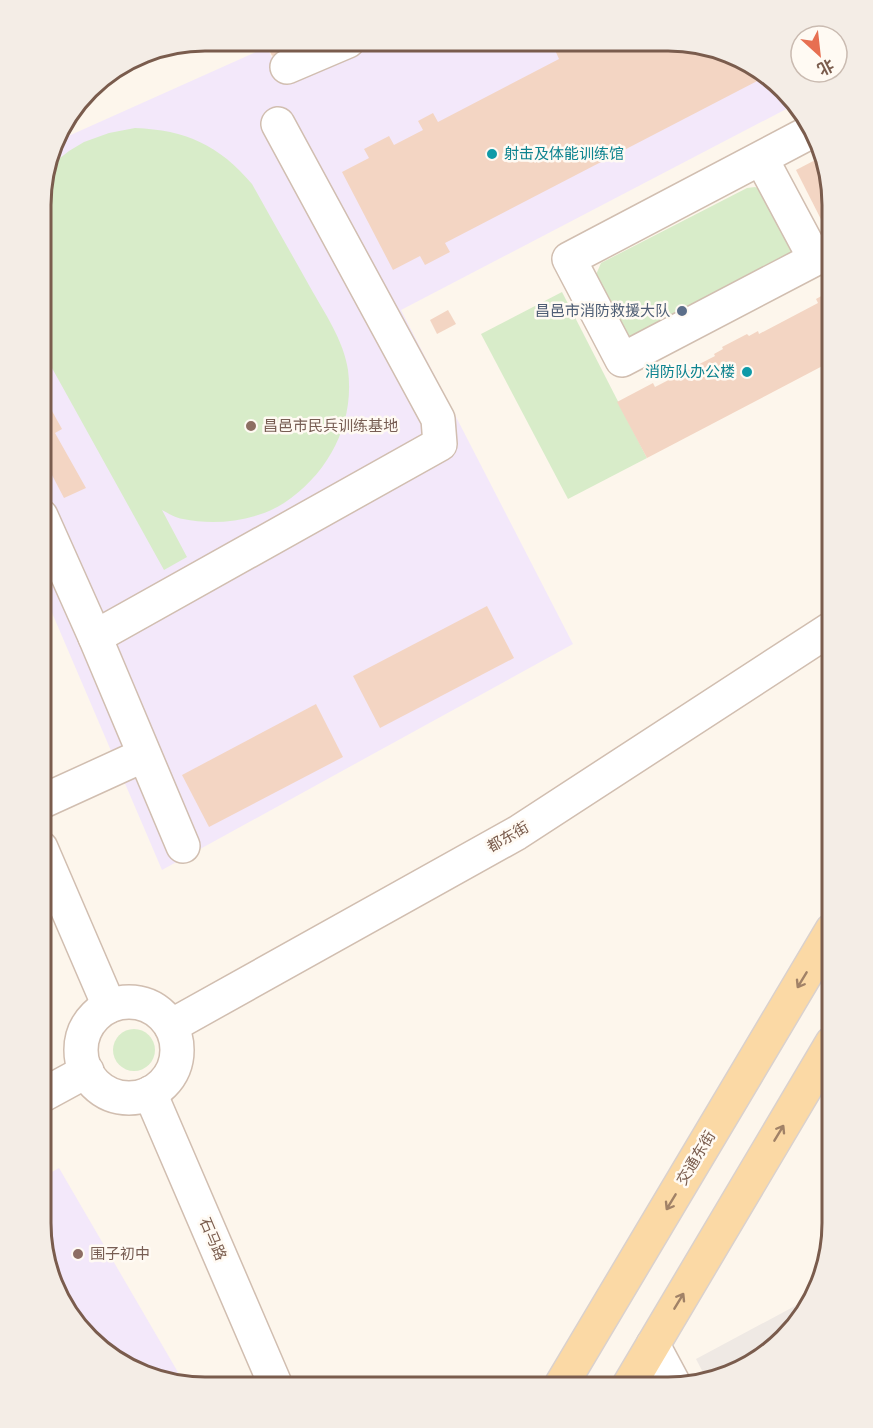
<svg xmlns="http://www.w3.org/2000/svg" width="873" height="1428" font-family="'Archivo Narrow','Noto Sans SC',sans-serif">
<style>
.industrial{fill:#efe9e4}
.education{fill:#f3e8fa}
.green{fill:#d8ecc9}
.building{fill:#f3d5c3}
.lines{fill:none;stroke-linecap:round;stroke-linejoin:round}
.minor-casing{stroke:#d1beb0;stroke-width:36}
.major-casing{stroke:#dad1cd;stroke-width:36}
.minor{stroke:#fff;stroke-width:33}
.major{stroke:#fbd9a5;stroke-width:33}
.oneway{stroke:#a18267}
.culture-dot{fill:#0f9aa8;stroke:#fffaf3;stroke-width:2}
.service-dot{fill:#5c6f8a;stroke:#fffaf3;stroke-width:2}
.education-dot{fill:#8d6e63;stroke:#fffaf3;stroke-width:2}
.labels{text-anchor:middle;stroke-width:5;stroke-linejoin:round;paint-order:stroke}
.culture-label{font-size:15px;fill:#0d838f;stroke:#fffaf3;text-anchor:start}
.service-label{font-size:15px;fill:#4e5e75;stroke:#fffaf3;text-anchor:end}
.education-label{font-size:15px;fill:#785e54;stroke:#fffaf3;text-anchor:start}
.street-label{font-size:15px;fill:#7a5c4d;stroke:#fffaf3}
.rim{fill:none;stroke:#7a5c4d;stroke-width:3}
</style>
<rect width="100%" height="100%" fill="#fdf6ec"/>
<path class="industrial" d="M808,1299L799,1323L731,1375L707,1380L696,1359Z"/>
<g class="education">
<path d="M381,42L700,44L768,75L792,106L401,310L573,644L162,870L41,587L42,184L55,142L267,47L284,84Z"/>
<path d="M59,1168L186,1386L105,1353L53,1286L41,1223V1178Z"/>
</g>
<g class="green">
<path d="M135,128C186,130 219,145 252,184C271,218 291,253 310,287C324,312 344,341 348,370C355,424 328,474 284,503C256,521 216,526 183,519C175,518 168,513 162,510L187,557L164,570L42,350V184L46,169L69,151L84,142L109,133Z"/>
<path d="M755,187L762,190L794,254L638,341L625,337L595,277L601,263L747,188Z"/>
<path d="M562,292L647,458L568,499L481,334Z"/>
<circle cx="134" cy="1050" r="21"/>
</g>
<g class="building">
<path d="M265,41H307L272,56Z"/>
<path d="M569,43L574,51L590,43L700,44L768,75L775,84L767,88L763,78L445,243L450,252L425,265L420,256L393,270L342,172L369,158L364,149L389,136L394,145L423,130L418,121L433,113L438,122L559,59L555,50Z"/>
<path d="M823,156L833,205L832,241L796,170Z"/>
<path d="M832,290V361L647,458L617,402L653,383L655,387L715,356L714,354L723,349L722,347L747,334L749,336L758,331L759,334L818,303L816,299Z"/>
<path d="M448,310L456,324L437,334L430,320Z"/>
<path d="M42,393L62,429L55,433L86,488L64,498L42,456Z"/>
<path d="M487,606L514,658L380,728L353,676Z"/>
<path d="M316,704L343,757L209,827L182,775Z"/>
</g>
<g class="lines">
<g class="minor-casing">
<g id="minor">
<path d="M287,67L348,41"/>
<path d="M761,158L815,259L622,360L569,259L812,131"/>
<path d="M41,516L95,637L183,846"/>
<path d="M95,637L440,444L438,419L278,124"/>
<path d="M41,802L144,755"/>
<path d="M41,848L109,1006"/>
<circle cx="129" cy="1050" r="48"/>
<path d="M171,1026L517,833L832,628"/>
<path d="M150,1093L276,1386"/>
<path d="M41,1096L87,1071"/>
<path d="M653,1345L675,1386"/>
</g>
</g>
<g class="major-casing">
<g id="major">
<path d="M560,1387L832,930"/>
<path d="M628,1387L832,1043"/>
</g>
</g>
<use href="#minor" class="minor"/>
<use href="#major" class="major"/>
</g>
<defs><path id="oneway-shaft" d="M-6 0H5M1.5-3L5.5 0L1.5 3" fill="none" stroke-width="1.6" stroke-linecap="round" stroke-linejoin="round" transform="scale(1.5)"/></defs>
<g class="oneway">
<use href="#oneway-shaft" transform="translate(802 980) rotate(121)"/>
<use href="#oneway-shaft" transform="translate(779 1133) rotate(-59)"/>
<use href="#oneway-shaft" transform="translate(671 1202) rotate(121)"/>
<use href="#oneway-shaft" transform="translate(679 1301) rotate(-59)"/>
</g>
<g class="culture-dot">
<circle cx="492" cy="154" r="6"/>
<circle cx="747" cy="372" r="6"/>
</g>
<circle class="service-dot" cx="682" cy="311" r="6"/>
<g class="education-dot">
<circle cx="251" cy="426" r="6"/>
<circle cx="78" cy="1254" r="6"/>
</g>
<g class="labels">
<g class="culture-label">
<text x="504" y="159">射击及体能训练馆</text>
<text x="735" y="377" text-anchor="end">消防队办公楼</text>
</g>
<g class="service-label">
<text x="670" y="316">昌邑市消防救援大队</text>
</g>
<g class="education-label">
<text x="263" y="431">昌邑市民兵训练基地</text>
<text x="90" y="1259">围子初中</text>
</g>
<g class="street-label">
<text transform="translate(508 837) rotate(-30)" y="5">都东街</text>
<text transform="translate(696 1158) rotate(-59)" y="5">交通东街</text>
<text transform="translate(213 1239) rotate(67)" y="5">石马路</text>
</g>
</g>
<path d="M0 0H873V1428H0ZM205 51H668A154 154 0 0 1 822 205V1223A154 154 0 0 1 668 1377H205A154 154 0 0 1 51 1223V205A154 154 0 0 1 205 51Z" fill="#f4ede6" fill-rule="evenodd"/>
<path class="rim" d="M205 51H668A154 154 0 0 1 822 205V1223A154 154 0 0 1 668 1377H205A154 154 0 0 1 51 1223V205A154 154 0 0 1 205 51Z"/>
<g transform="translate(819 54) rotate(153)"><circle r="28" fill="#fffaf3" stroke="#cabbb1" stroke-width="1.5"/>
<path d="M0-4.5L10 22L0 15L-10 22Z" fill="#e76f51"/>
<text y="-9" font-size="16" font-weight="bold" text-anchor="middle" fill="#7a5c4d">北</text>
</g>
</svg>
